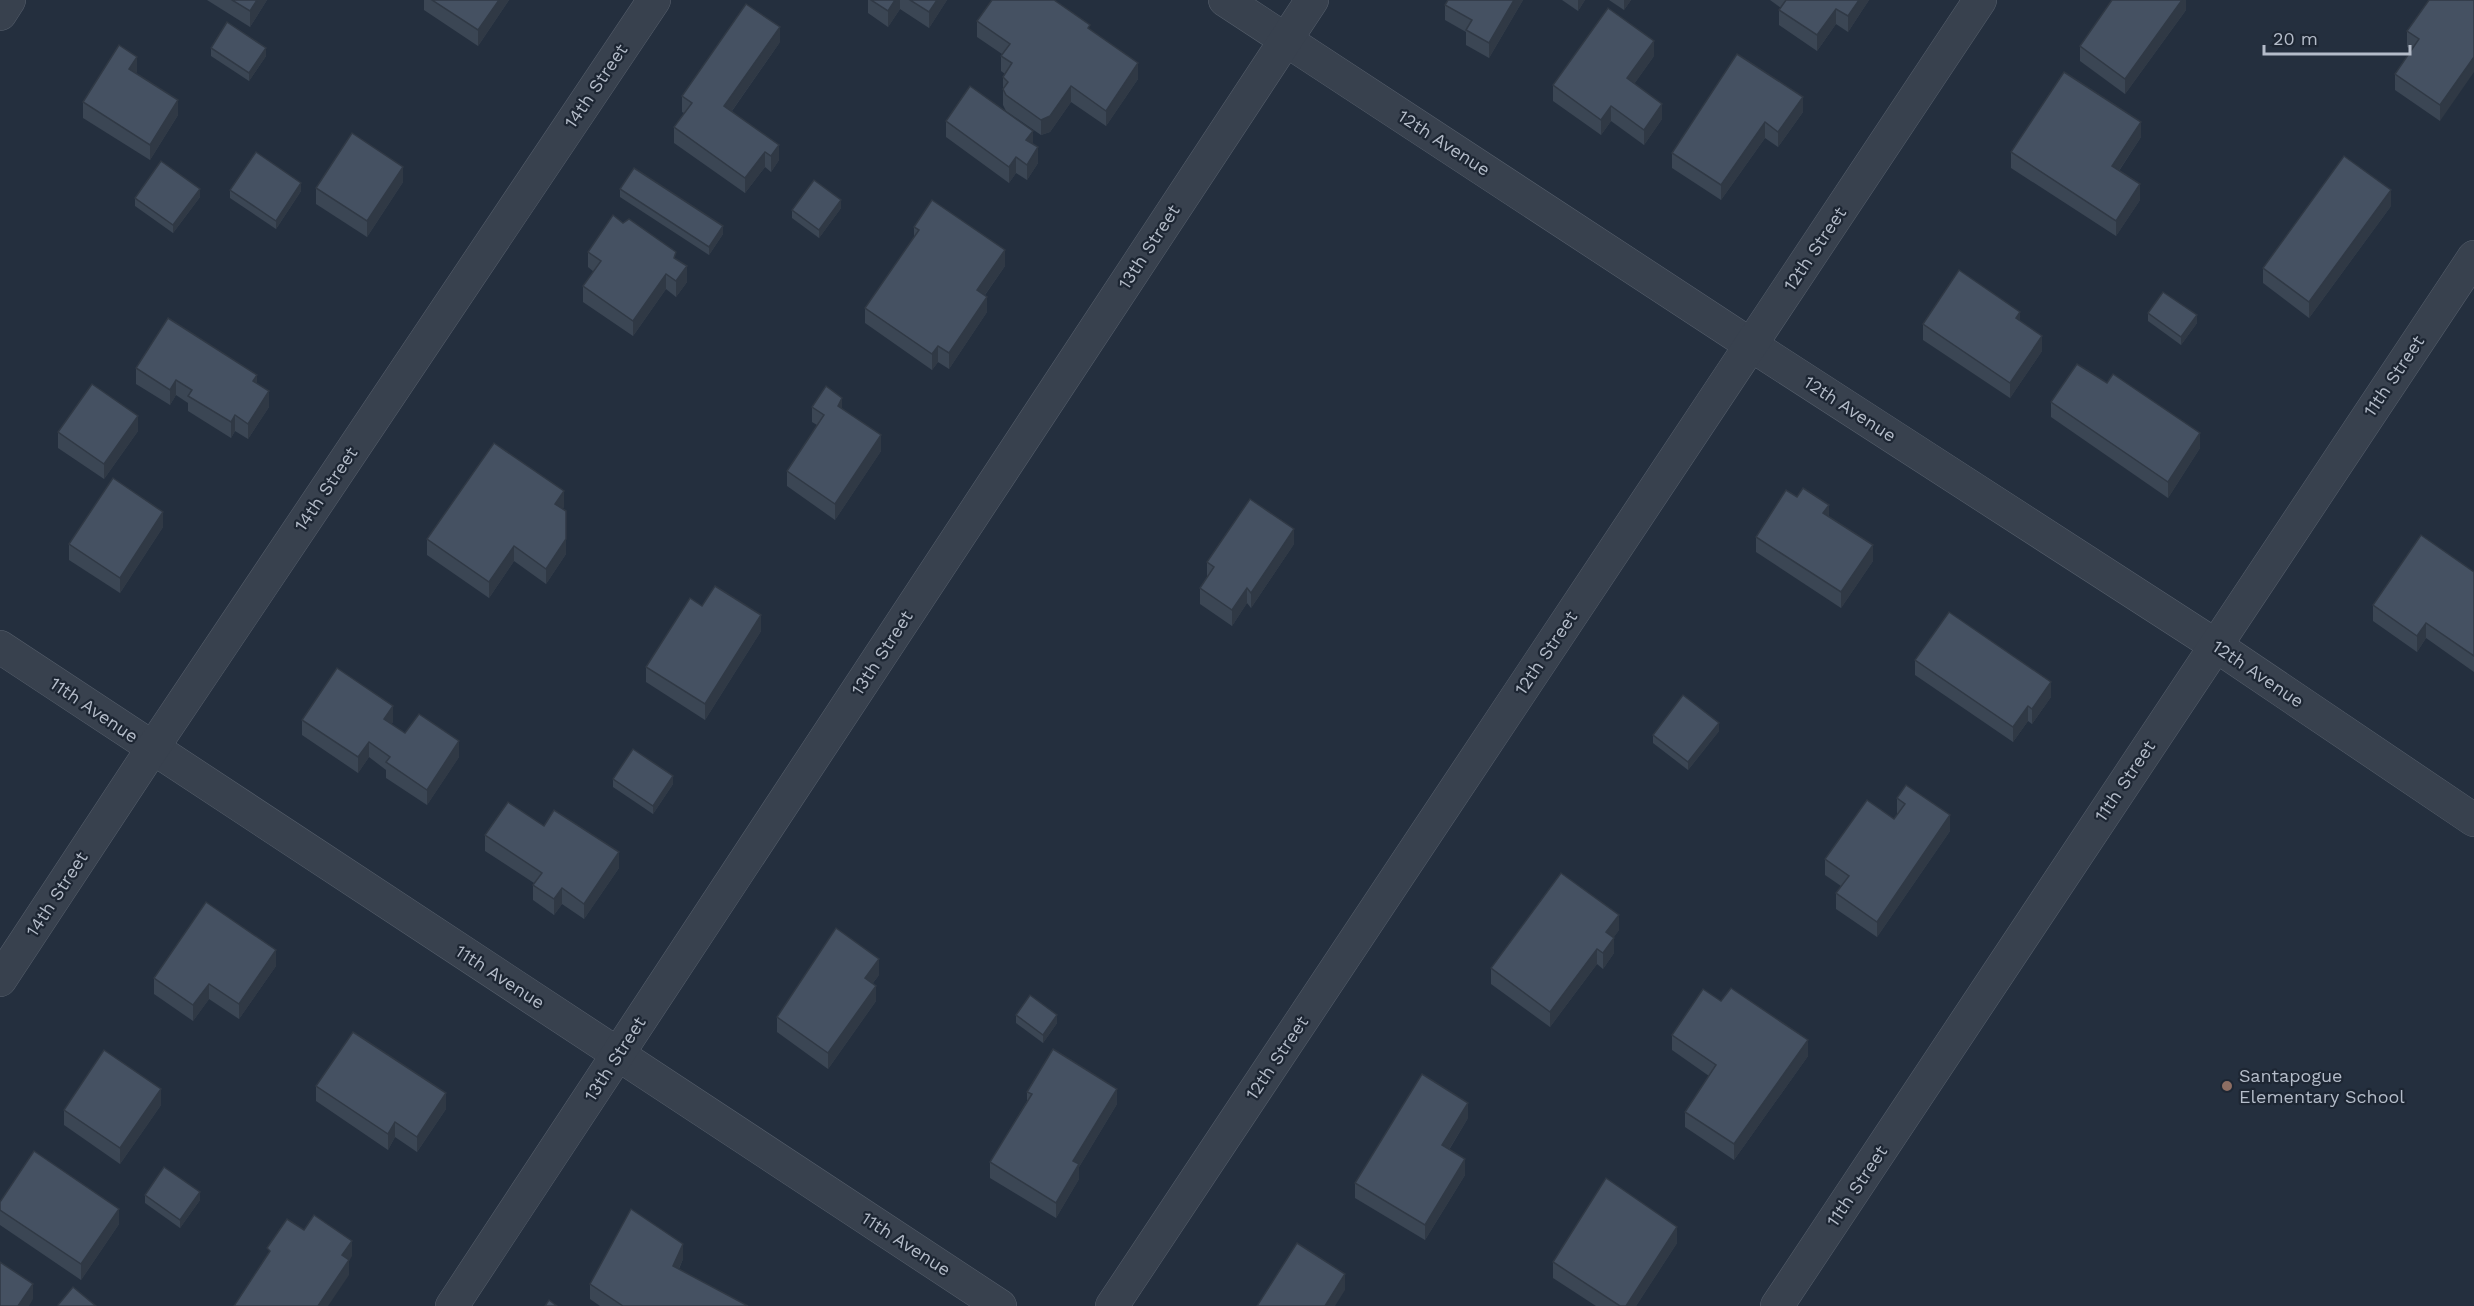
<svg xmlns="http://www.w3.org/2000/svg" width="2474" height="1306" font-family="'Work Sans',sans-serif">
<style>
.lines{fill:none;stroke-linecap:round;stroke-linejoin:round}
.minor-casing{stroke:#565f6c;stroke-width:34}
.minor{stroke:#38414e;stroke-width:33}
.wall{fill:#3b4654}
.shaded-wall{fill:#303945}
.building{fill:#455162;stroke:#303945;stroke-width:1.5}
.education-dot{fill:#8d6e63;stroke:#1d2633;stroke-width:2}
.labels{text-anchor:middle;stroke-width:4.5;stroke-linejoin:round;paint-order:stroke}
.street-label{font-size:18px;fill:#b4bcc9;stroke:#1d2633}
.poi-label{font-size:18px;fill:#b4bcc9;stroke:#1d2633;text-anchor:start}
</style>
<rect width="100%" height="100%" fill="#242f3e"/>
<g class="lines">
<g class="minor-casing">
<g id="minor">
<path d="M1225,0L1751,345L2215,645L2474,820"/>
<path d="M0,14L9,0"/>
<path d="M0,647L1000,1306"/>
<path d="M0,980L152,749L654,0"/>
<path d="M452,1306L1312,0"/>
<path d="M1112,1306L1980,0"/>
<path d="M1777,1306L2474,257"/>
</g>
</g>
<use href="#minor" class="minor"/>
</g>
<g class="wall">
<path d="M207,0H267L250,27Z"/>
<path d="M424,0H509L478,46L424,10Z"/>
<path d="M868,0H947L929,28L900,9L888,27L868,13Z"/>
<path d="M1448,0H1523L1489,58L1466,45V32L1445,20V5Z"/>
<path d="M1562,0H1585L1578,11Z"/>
<path d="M1609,0H1631L1624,10Z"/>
<path d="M1770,0H1869L1848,32L1836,24L1817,51L1779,25V10L1781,8Z"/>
<path d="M2186,0V10L2125,94L2080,61V46Z"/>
<path d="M2474,0L2440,121L2395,90V74L2412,50L2407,47V31Z"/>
<path d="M977,21L1090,30L1138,79L1106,126L1071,102L1050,132L1041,135L1006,111L1003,105V77L1005,74L1001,71V56L1002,54L977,37Z"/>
<path d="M780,42L732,111L779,160L771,172L765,167L745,193L674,143V127L684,113L682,112V96Z"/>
<path d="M211,48L266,56L249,81L211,56Z"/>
<path d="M1737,54L1803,112L1778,147L1765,138L1721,200L1672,168V153Z"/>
<path d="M1654,56L1634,84L1662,119L1644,145L1611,121L1601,135L1553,101V85Z"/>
<path d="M137,72L136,73L178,115L150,160L83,118V102Z"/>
<path d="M946,121L1033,144L1038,163L1027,180L1016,173L1009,183L946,137Z"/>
<path d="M2141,137L2119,171L2140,200L2116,236L2011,168V152Z"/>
<path d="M403,182L367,237L316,204V188Z"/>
<path d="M620,189L723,234L709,255L620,197Z"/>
<path d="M230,190L301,191L276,229L230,198Z"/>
<path d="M200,197L173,233L135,206V198Z"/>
<path d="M2391,206L2309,318L2263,283V268Z"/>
<path d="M841,208L819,238L792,218V210Z"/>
<path d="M914,227L1005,266L985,295L987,312L949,369L938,362L932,370L865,323V308L914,237Z"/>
<path d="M588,252L676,259L687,282L676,297L666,289L633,336L583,302V286L594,272L588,267Z"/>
<path d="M2148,313L2197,323L2181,345L2148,321Z"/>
<path d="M2020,321L2042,351L2010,398L1923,340V324Z"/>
<path d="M136,368L257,384L269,407L248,439L235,431L231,438L188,411V403L176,395L170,405L136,384Z"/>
<path d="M2051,402L2200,448L2168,498L2051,417Z"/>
<path d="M812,407L842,409L881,451L835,520L787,486V471L817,425L812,422Z"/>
<path d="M138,431L104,479L58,448V432Z"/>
<path d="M564,507L562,509L566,554L546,584L514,561L489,598L427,555V539Z"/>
<path d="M1829,517L1873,561L1841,608L1756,552V537Z"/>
<path d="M163,527L120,593L69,560V544Z"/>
<path d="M1294,544L1251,608L1247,603L1232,626L1200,604V588L1207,577V562Z"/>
<path d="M2474,572V672L2426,638L2417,652L2373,621V605Z"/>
<path d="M702,606L761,631L705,720L646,682V667Z"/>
<path d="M1915,660L2051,697L2032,724L2028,721L2013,742L1915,675Z"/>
<path d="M302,720L393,722L391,724L405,733L459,757L427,805L386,778V770L369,757L358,773L302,735Z"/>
<path d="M1719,731L1688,770L1653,743V735Z"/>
<path d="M613,779L673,784L653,814L613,787Z"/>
<path d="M1897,798L1950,831L1877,937L1836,909V893L1841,886L1825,875V859L1894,819L1898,814L1897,813Z"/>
<path d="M544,826L619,868L584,919L562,904L554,915L533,900V885L534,883L485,851V835Z"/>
<path d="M1619,930L1613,938L1614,953L1603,969L1597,964L1550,1027L1491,984V968Z"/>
<path d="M276,966L239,1019L209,999L193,1021L154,994V978Z"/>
<path d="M879,975L873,983L876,1001L828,1069L777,1032V1017Z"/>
<path d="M1016,1015L1057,1023L1043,1043L1016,1023Z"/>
<path d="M1672,1035L1808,1056L1734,1160L1685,1127V1112L1709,1076L1672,1050Z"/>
<path d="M316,1086L446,1109L417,1152L395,1137L388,1150L316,1101Z"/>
<path d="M1027,1092L1117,1104L1079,1167V1179L1056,1218L990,1178V1162L1027,1101Z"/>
<path d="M161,1105L120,1164L64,1125V1110Z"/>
<path d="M1468,1118L1449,1150L1465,1175L1425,1240L1355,1198V1183Z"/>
<path d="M145,1195L200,1200L180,1228L145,1203Z"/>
<path d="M0,1202L119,1224L81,1280L0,1225Z"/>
<path d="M1677,1243L1636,1306H1596L1553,1278V1262Z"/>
<path d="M683,1259L679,1269L748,1306H600L590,1299V1284Z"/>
</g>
<g class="shaded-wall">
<path d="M257,0H267L250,27V11Z"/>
<path d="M499,0H509L478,46V30Z"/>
<path d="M895,0H900V9L888,27V11Z"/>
<path d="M937,0H947L929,28V12Z"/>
<path d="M1514,0H1523L1489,58V43Z"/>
<path d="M1578,0H1585L1578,11Z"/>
<path d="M1624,0H1631L1624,10Z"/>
<path d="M1859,0H1869L1848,32V16Z"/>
<path d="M2182,0H2186V10L2125,94V79Z"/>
<path d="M1836,9V24L1817,51V35Z"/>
<path d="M780,27V42L724,122V106Z"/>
<path d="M1654,41V56L1627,94V78Z"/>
<path d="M266,48V56L249,81V73Z"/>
<path d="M137,57V72L129,84V69Z"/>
<path d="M2474,57V72L2440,121V105Z"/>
<path d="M1138,63V79L1106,126V111Z"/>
<path d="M1071,86V102L1050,132L1041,135V120Z"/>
<path d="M1803,97V112L1778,147V132Z"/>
<path d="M178,100V115L150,160V145Z"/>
<path d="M1662,104V119L1644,145V130Z"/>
<path d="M1611,106V121L1601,135V120Z"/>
<path d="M1765,122V138L1721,200V185Z"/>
<path d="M2141,122V137L2112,181V166Z"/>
<path d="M1033,131V147L1026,140Z"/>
<path d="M779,145V160L771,172V156Z"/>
<path d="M1038,147V163L1027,180V165Z"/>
<path d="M765,152V167L745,193V178Z"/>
<path d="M1016,157V173L1009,183V167Z"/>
<path d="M403,167V182L367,237V221Z"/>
<path d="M301,183V191L276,229V221Z"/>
<path d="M2140,184V200L2116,236V221Z"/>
<path d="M200,189V197L173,233V225Z"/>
<path d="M2391,190V206L2309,318V302Z"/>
<path d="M841,200V208L819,238V230Z"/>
<path d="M723,226V234L709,255V247Z"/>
<path d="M1005,250V266L977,306V290Z"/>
<path d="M687,266V282L676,297V281Z"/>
<path d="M666,274V289L633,336V321Z"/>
<path d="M987,297V312L949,369V353Z"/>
<path d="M2020,312V327L2016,318Z"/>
<path d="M2197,315V323L2181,345V337Z"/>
<path d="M2042,336V351L2010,398V383Z"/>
<path d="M938,346V362L932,370V354Z"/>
<path d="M257,375V390L253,381Z"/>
<path d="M176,380V395L170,405V390Z"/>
<path d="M269,391V407L248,439V424Z"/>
<path d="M842,398V414L838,406Z"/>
<path d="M235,415V431L231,438V422Z"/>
<path d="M138,416V431L104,479V464Z"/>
<path d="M2200,433V448L2168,498V482Z"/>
<path d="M881,435V451L835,520V504Z"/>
<path d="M564,491V507L555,520V504Z"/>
<path d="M1829,505V520L1823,513Z"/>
<path d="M163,512V527L120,593V578Z"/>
<path d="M1294,529V544L1251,608V593Z"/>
<path d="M566,539V554L546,584V569Z"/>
<path d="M1873,545V561L1841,608V592Z"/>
<path d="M514,546V561L489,598V582Z"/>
<path d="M1247,588V603L1232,626V610Z"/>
<path d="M761,615V631L705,720V704Z"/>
<path d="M2426,623V638L2417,652V636Z"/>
<path d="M2051,682V697L2032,724V709Z"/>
<path d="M393,706V722L384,735V719Z"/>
<path d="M2028,706V721L2013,742V727Z"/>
<path d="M1719,723V731L1688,770V762Z"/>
<path d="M459,741V757L427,805V790Z"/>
<path d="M369,742V757L358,773V757Z"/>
<path d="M673,776V784L653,814V806Z"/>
<path d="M1950,815V831L1877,937V922Z"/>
<path d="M619,852V868L584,919V904Z"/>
<path d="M562,888V904L554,915V899Z"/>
<path d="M1619,915V930L1606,948V932Z"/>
<path d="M1614,938V953L1603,969V953Z"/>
<path d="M1597,949V964L1550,1027V1012Z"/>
<path d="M276,950V966L239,1019V1004Z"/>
<path d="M879,959V975L865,993V978Z"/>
<path d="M209,984V999L193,1021V1005Z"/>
<path d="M876,986V1001L828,1069V1053Z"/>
<path d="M1057,1015V1023L1043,1043V1035Z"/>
<path d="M1808,1040V1056L1734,1160V1144Z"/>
<path d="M161,1089V1105L120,1164V1148Z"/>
<path d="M1117,1089V1104L1079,1167V1179L1056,1218V1203L1073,1161Z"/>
<path d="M446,1093V1109L417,1152V1137Z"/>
<path d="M1468,1103V1118L1442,1161V1145Z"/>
<path d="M395,1122V1137L388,1150V1134Z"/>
<path d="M1465,1159V1175L1425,1240V1225Z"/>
<path d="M200,1192V1200L180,1228V1220Z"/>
<path d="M119,1209V1224L81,1280V1264Z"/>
<path d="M1677,1227V1243L1636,1306H1626Z"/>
<path d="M352,1241V1256L349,1261V1275L328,1306H318L342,1255Z"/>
<path d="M683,1244V1259L673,1281V1266Z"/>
<path d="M1345,1274V1290L1335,1306H1325Z"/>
<path d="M33,1284V1299L29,1306H18Z"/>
</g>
<g class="building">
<path d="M232,0H257L250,11Z"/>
<path d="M432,0H499L478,30Z"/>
<path d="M871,0H895L888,11Z"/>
<path d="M910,0H937L929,12Z"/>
<path d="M992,0H1054L1090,25L1088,28L1138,63L1106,111L1071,86L1050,116L1041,120L1006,95L1003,89L1008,82L1003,77L1012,63L1001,56L1010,44L977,21Z"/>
<path d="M1448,0H1514L1489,43L1466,30L1472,20L1445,5Z"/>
<path d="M1786,0H1859L1848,16L1836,9L1817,35L1779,10Z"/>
<path d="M2112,0H2182L2125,79L2080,46Z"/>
<path d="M2429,0H2474V57L2440,105L2395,74L2419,39L2407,31Z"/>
<path d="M746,4L780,27L724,106L779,145L771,156L765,152L745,178L674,127L692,103L682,96Z"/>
<path d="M1608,8L1654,41L1627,78L1662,104L1644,130L1611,106L1601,120L1553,85Z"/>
<path d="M227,22L266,48L249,73L211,48Z"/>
<path d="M119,45L137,57L129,69L178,100L150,145L83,102Z"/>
<path d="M1737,54L1803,97L1778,132L1765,122L1721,185L1672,153Z"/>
<path d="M2064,72L2141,122L2112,166L2140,184L2116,221L2011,152Z"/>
<path d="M970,86L1033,131L1026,140L1038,147L1027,165L1016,157L1009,167L946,121Z"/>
<path d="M352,133L403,167L367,221L316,188Z"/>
<path d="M256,152L301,183L276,221L230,190Z"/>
<path d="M2344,156L2391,190L2309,302L2263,268Z"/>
<path d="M161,161L200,189L173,225L135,198Z"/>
<path d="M634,168L723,226L709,247L620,189Z"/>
<path d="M814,180L841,200L819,230L792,210Z"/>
<path d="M932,200L1005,250L977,290L987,297L949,353L938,346L932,354L865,308L919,230L914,227Z"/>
<path d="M613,215L623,223L629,219L676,252L674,258L687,266L676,281L666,274L633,321L583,286L601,261L588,252Z"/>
<path d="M1959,270L2020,312L2016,318L2042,336L2010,383L1923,324Z"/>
<path d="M2163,292L2197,315L2181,337L2148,313Z"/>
<path d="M168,318L257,375L253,381L269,391L248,424L235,415L231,422L188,396L192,390L176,380L170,390L136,368Z"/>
<path d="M2077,364L2107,383L2113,374L2200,433L2168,482L2051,402Z"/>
<path d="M92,384L138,416L104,464L58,432Z"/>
<path d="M826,386L842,398L838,406L881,435L835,504L787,471L824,415L812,407Z"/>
<path d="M494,443L564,491L555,504L566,511V539L546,569L514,546L489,582L427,539Z"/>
<path d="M113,478L163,512L120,578L69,544Z"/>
<path d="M1803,488L1829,505L1823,513L1873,545L1841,592L1756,537L1786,490L1797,497Z"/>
<path d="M1250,499L1294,529L1251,593L1247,588L1232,610L1200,588L1214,567L1207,562Z"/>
<path d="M2421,535L2474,572V656L2426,623L2417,636L2373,605Z"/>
<path d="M715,586L761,615L705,704L646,667L690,598L702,606Z"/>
<path d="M1949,612L2051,682L2032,709L2028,706L2013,727L1915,660Z"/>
<path d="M337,668L393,706L384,719L405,733L419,714L459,741L427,790L386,762L390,757L369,742L358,757L302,720Z"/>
<path d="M1683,695L1719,723L1688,762L1653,735Z"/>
<path d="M633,749L673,776L653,806L613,779Z"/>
<path d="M1906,785L1950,815L1877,922L1836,893L1849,876L1825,859L1867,800L1894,819L1905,804L1897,798Z"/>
<path d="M508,802L544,826L554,810L619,852L584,904L562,888L554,899L533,885L542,873L485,835Z"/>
<path d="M1561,873L1619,915L1606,932L1614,938L1603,953L1597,949L1550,1012L1491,968Z"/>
<path d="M206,902L276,950L239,1004L209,984L193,1005L154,978Z"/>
<path d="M836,928L879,959L865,978L876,986L828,1053L777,1017Z"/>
<path d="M1731,988L1808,1040L1734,1144L1685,1112L1716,1065L1672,1035L1703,989L1721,1001Z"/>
<path d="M1030,995L1057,1015L1043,1035L1016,1015Z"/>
<path d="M353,1032L446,1093L417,1137L395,1122L388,1134L316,1086Z"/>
<path d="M1053,1049L1117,1089L1073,1161L1079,1164L1056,1203L990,1162L1032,1094L1027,1092Z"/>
<path d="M104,1050L161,1089L120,1148L64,1110Z"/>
<path d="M1422,1074L1468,1103L1442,1145L1465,1159L1425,1225L1355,1183Z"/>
<path d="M34,1151L119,1209L81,1264L0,1210V1202Z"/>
<path d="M164,1167L200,1192L180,1220L145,1195Z"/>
<path d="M1606,1178L1677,1227L1626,1306H1620L1553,1262Z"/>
<path d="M631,1209L683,1244L673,1266L748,1306H623L590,1284Z"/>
<path d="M314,1215L352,1241L342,1255L349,1260L318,1306H234L270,1251L267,1248L287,1219L304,1230Z"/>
<path d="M1297,1243L1345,1274L1325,1306H1257Z"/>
<path d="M0,1262L33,1284L18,1306H0Z"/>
<path d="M73,1287L96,1306H59L58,1305Z"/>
<path d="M549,1300L557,1306H545Z"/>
</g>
<circle class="education-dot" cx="2227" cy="1086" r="6"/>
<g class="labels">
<g class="street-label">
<text transform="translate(596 86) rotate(-56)" y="6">14th Street</text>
<text transform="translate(1444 143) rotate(33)" y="6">12th Avenue</text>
<text transform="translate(1149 247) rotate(-57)" y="6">13th Street</text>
<text transform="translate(1815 249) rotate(-56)" y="6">12th Street</text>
<text transform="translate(2394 376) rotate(-56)" y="6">11th Street</text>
<text transform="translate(1850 409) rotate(33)" y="6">12th Avenue</text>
<text transform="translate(326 489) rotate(-56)" y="6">14th Street</text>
<text transform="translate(882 653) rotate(-57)" y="6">13th Street</text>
<text transform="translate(1546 653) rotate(-56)" y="6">12th Street</text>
<text transform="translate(2258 674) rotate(34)" y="6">12th Avenue</text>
<text transform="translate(94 710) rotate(34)" y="6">11th Avenue</text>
<text transform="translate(2125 781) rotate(-56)" y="6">11th Street</text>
<text transform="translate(57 894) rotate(-57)" y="6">14th Street</text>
<text transform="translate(500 977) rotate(33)" y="6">11th Avenue</text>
<text transform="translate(1277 1058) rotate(-56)" y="6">12th Street</text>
<text transform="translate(615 1059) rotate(-57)" y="6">13th Street</text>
<text transform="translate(1857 1186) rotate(-56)" y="6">11th Street</text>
<text transform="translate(906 1244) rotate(33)" y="6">11th Avenue</text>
</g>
<g class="poi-label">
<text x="2239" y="1082">Santapogue<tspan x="2239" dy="21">Elementary School</tspan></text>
</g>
</g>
<path d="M2264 45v9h146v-9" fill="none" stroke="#b4bcc9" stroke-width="3"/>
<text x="2273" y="45" font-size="18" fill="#b4bcc9" stroke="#1d2633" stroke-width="4.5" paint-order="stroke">20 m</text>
</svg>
